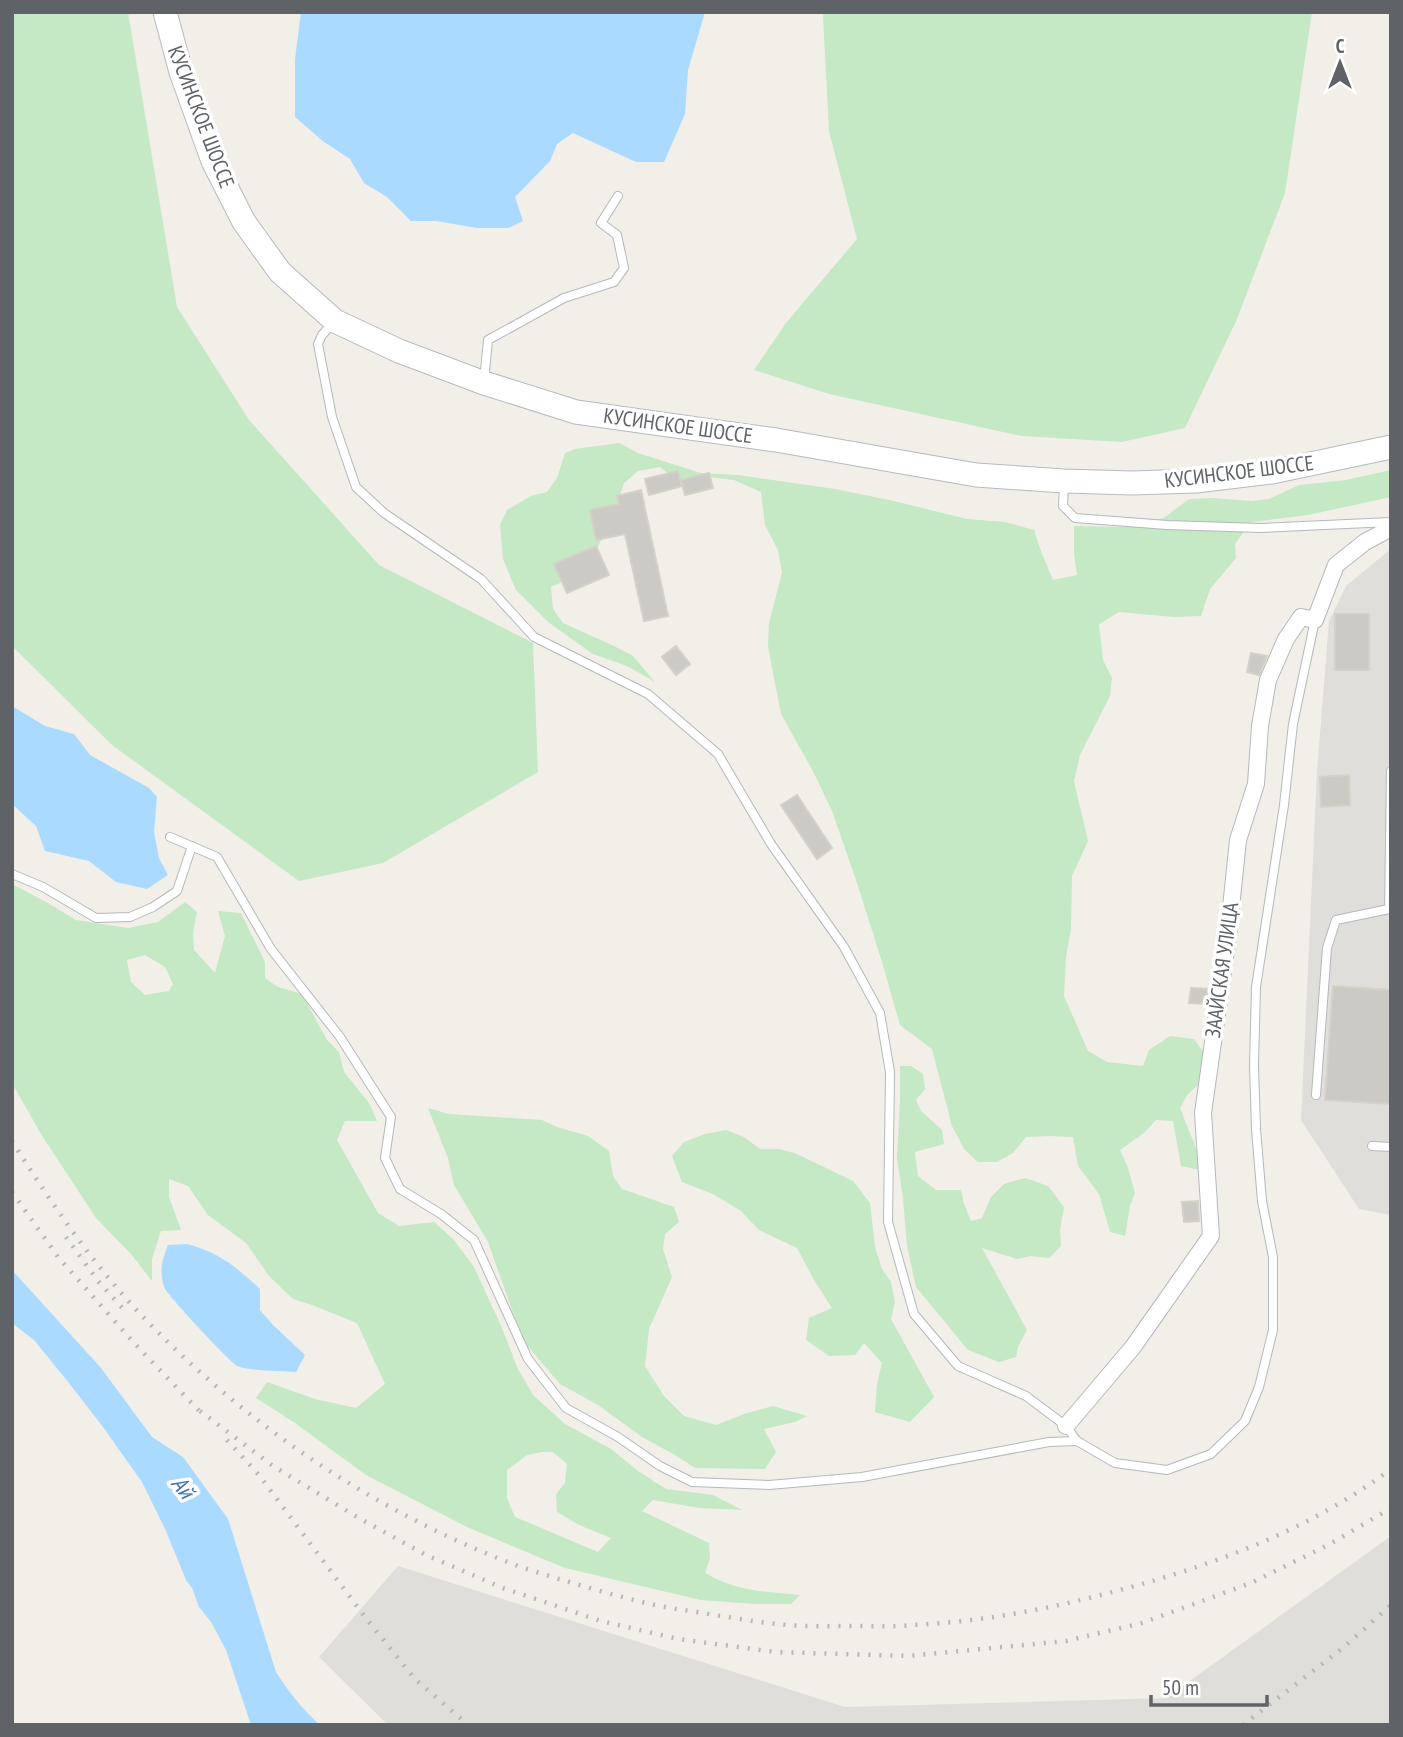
<svg xmlns="http://www.w3.org/2000/svg" width="1403" height="1737" font-family="'PT Sans Narrow',sans-serif">
<style>
.industrial{fill:#e0deda}
.green{fill:#c5e8c5;fill-rule:evenodd}
.water{fill:#aadaff}
.building{fill:#cccac5;stroke:#d6d1c6;stroke-width:2}
.lines{fill:none;stroke-linecap:round;stroke-linejoin:round}
.lane-casing{stroke:#b5b8bc;stroke-width:10}
.street-casing{stroke:#b5b8bc;stroke-width:18}
.secondary-casing{stroke:#b6babf;stroke-width:25}
.lane{stroke:#fff;stroke-width:8}
.street{stroke:#fff;stroke-width:16}
.secondary{stroke:#fff;stroke-width:23}
.rail{stroke:#b6b7b8;stroke-width:4.5;stroke-dasharray:2 9;stroke-linecap:butt}
.labels{text-anchor:middle;stroke-width:7;stroke-linejoin:round;paint-order:stroke}
.street-label{font-size:21px;fill:#5f6368;stroke:#fff}
.water-label{font-size:23px;font-style:italic;fill:#4174aa;stroke:#fff}
</style>
<rect width="100%" height="100%" fill="#f1efe8"/>
<g class="industrial">
<path d="M1391,549V1215L1359,1209L1301,1120L1317,772L1329,621L1346,586Z"/>
<path d="M1391,1536V1725H388L319,1657L398,1566L845,1707L1166,1698Z"/>
</g>
<g class="green">
<path d="M12,12H128L177,307L249,420L379,565L533,643L538,772L383,863L299,881L112,745L12,646Z"/>
<path d="M824,12H1312L1285,193L1237,319L1185,428L1122,442L1022,436L829,394L754,370L786,323L857,239L829,131L823,16Z"/>
<path d="M619,443L638,453L701,473L738,475L835,489L894,501L967,519L1005,522L1034,530L1041,551L1053,580L1077,575L1074,553V526L1119,527L1164,518L1189,499L1211,498L1252,501L1269,499L1299,485L1346,480L1391,470V497L1308,515L1251,522L1235,544L1236,558L1210,589L1201,616L1174,617L1119,612L1099,624L1103,660L1112,678L1110,696L1080,755L1074,781L1088,841L1072,876L1071,929L1066,957L1064,996L1088,1051L1107,1062L1143,1066L1149,1050L1170,1036L1194,1039L1213,1065L1201,1082L1188,1094L1180,1108L1205,1171L1181,1166L1173,1121L1156,1120L1144,1133L1120,1150L1128,1168L1135,1193L1130,1206L1125,1236L1110,1232L1099,1194L1078,1166L1073,1137L1049,1136L1026,1137L1013,1153L997,1162H978L964,1149L952,1126L932,1049L900,1025L882,962L856,880L832,811L814,773L781,714L768,647L769,623L782,573L778,550L765,525L761,492L734,480L709,477L676,480L660,467L638,471L624,483L618,502L597,549L569,579L551,587L553,609L563,623L614,646L633,656L655,682L627,666L593,654L548,622L516,590L503,559L500,525L507,510L531,496L547,492L557,478L565,453L575,449Z"/>
<path d="M12,884L46,902L76,920L128,928L158,922L185,902L197,912L193,933L194,950L215,973L225,936L218,911L241,913L265,962V978L278,987L302,994L327,1040L339,1052L344,1072L369,1103L377,1121H345L337,1140L378,1213L399,1226L434,1222L454,1240L474,1267L502,1328L517,1367L533,1395L565,1424L611,1449L638,1471L666,1489L713,1495L742,1510L699,1508L653,1500L642,1511L709,1543L710,1558L705,1573C736,1591 765,1592 800,1595L791,1604H755L701,1600L565,1568L467,1527L366,1475L295,1423L256,1398L267,1382L315,1399L356,1408L385,1384L357,1323L312,1305L293,1299L269,1276L246,1243L208,1215L188,1186L169,1179V1197L181,1230L161,1231L152,1259V1281L131,1254L96,1218L41,1134L12,1083ZM145,955L165,967L173,984L169,991L145,995L131,982L127,960ZM542,1452H553L567,1464L565,1483L556,1494L557,1512L579,1525L611,1538L598,1552L515,1517L507,1498V1470L527,1455Z"/>
<path d="M900,1066H911L923,1074L925,1089L916,1100L921,1111L942,1130L944,1144L915,1152L918,1176L936,1190H961L964,1204L971,1221L982,1218L991,1197L1004,1184L1025,1178L1048,1186L1064,1207L1060,1230L1061,1246L1049,1258L1031,1256L1017,1259L982,1248L1027,1330L1018,1347L1016,1357L999,1362L968,1350L916,1287L907,1246L903,1198L897,1158L900,1100Z"/>
<path d="M428,1108L449,1114L542,1120L557,1127L588,1136L609,1151L613,1176L622,1189L674,1207L679,1222L665,1234L663,1249L672,1277L649,1329L645,1366L664,1396L684,1416L716,1425L747,1413L773,1406L807,1416L795,1422L764,1429L776,1452L765,1469L695,1468L675,1455L642,1437L598,1405L560,1384L523,1341L488,1242L454,1185L448,1158Z"/>
<path d="M726,1130L744,1137L760,1149H779L797,1154L853,1181L870,1203L875,1247L882,1269L891,1282L895,1302L891,1319L934,1397L910,1422L875,1412L877,1384L882,1363L864,1343L855,1355L829,1356L806,1340L809,1318L832,1308L814,1280L797,1248L759,1230L741,1211L713,1194L682,1182L672,1156L684,1142L705,1134Z"/>
</g>
<g class="water">
<path d="M301,12H705L688,70L685,114L664,162H636L573,133L557,144L550,161L515,197L523,221L509,228H477L436,221H411L387,197L364,183L350,159L324,142L295,117V59Z"/>
<path d="M12,706L45,726L74,734L90,755L149,788L157,797L154,832L159,858L168,875L147,889L116,882L89,861L45,851L36,826L12,804Z"/>
<path d="M187,1244C220,1253 235,1266 260,1289V1310L272,1324L305,1355L296,1372C282,1371 249,1371 237,1366C229,1361 166,1294 164,1287C159,1269 162,1261 168,1245Z"/>
<path d="M12,1270L101,1368L152,1437L183,1457L228,1519L276,1672C288,1691 303,1710 320,1725H251L226,1650L211,1622L199,1607L192,1588L186,1580L166,1531L142,1482L103,1427L69,1383L34,1340L12,1323Z"/>
</g>
<g class="building">
<path d="M678,471L682,486L649,495L645,479Z"/>
<path d="M709,473L713,488L685,495L681,480Z"/>
<path d="M641,490L668,616L644,621L625,534L596,540L590,510L619,504L617,496Z"/>
<path d="M596,546L609,575L567,593L554,564Z"/>
<rect x="1335" y="614" width="34" height="56"/>
<path d="M676,646L690,664L676,675L662,657Z"/>
<path d="M1251,653L1267,656L1259,675L1247,672Z"/>
<path d="M1349,775L1350,805L1321,807L1320,777Z"/>
<path d="M797,795L832,848L817,859L781,805Z"/>
<path d="M1333,986L1391,990V1104L1325,1100Z"/>
<path d="M1191,988L1208,989L1206,1004L1189,1003Z"/>
<path d="M1198,1201L1199,1221L1184,1222L1182,1202Z"/>
</g>
<g class="lines">
<g class="lane-casing">
<g id="lane">
<path d="M333,323L322,335L318,344L332,417L356,487L384,513L481,579L534,637L648,694L718,754L771,844L844,947L880,1013L890,1072L888,1222L914,1314L958,1366L1026,1396L1066,1426L1077,1441L1115,1463L1167,1470L1211,1454L1245,1421L1259,1387L1273,1330V1257L1262,1201L1256,1129L1254,1066L1256,987L1284,805L1293,724L1315,620"/>
<path d="M484,381L488,340L564,298L614,282L624,268L617,235L601,223L618,196"/>
<path d="M1064,484L1063,506L1075,518L1167,525L1261,528L1391,522"/>
<path d="M170,837L217,857L271,949L340,1037L391,1117L385,1158L400,1189L441,1214L474,1240L528,1359L566,1408L618,1437L660,1466L692,1482L769,1485L862,1477L1049,1442L1077,1441"/>
<path d="M12,874L43,887L96,918L130,917L153,907L177,891L192,846"/>
<path d="M1316,1095L1327,948L1336,920L1389,909L1391,771"/>
<path d="M1372,1146L1391,1147"/>
</g>
</g>
<g class="street-casing">
<path id="street" d="M1066,1426L1133,1347L1211,1236L1203,1113L1228,936L1238,840L1256,784L1260,726L1268,680L1286,639L1301,617L1315,620L1336,565L1365,542L1391,528"/>
</g>
<g class="secondary-casing">
<path id="secondary" d="M165,12L181,72L213,161L244,222L280,272L335,321L399,351L484,383L576,412L776,440L976,475L1064,481L1132,483L1196,481L1272,472L1391,447"/>
</g>
<use href="#lane" class="lane"/>
<use href="#street" class="street"/>
<use href="#secondary" class="secondary"/>
<g class="rail">
<path d="M12,1141C51,1203 94,1266 145,1319C248,1426 374,1511 513,1564C528,1570 544,1574 559,1579C589,1588 620,1597 651,1604C672,1609 693,1611 714,1615C735,1618 756,1622 777,1624C803,1627 830,1626 856,1626C875,1626 894,1627 912,1625C976,1622 1039,1611 1101,1595C1203,1569 1306,1533 1391,1469"/>
<path d="M12,1192L58,1257L134,1343L205,1417"/>
<path d="M66,1237L98,1281L125,1311"/>
<path d="M200,1411L273,1466L357,1517L426,1555L503,1588L601,1621L678,1639L776,1652L908,1656L1066,1641L1142,1623L1251,1583L1330,1544L1391,1508"/>
<path d="M227,1440L259,1475L365,1617L414,1678L468,1725"/>
<path d="M1243,1725L1344,1647L1391,1605"/>
</g>
</g>
<g class="labels">
<g class="street-label">
<text transform="translate(201 117) rotate(69)" y="7">КУСИНСКОЕ ШОССЕ</text>
<text transform="translate(678 426) rotate(8)" y="7">КУСИНСКОЕ ШОССЕ</text>
<text transform="translate(1239 472) rotate(-7)" y="7">КУСИНСКОЕ ШОССЕ</text>
<text transform="translate(1222 970) rotate(-82)" y="7">ЗААЙСКАЯ УЛИЦА</text>
</g>
<g class="water-label">
<text transform="translate(183 1487) rotate(52)" y="8">Ай</text>
</g>
</g>
<rect width="1403" height="1737" fill="none" stroke="#5f6368" stroke-width="28"/>
<g transform="translate(1340 63)" stroke="#ffffff" stroke-width="5" paint-order="stroke">
<path d="M0-5L12 26L0 18L-12 26Z" fill="#5f6368"/>
<text y="-10" font-size="19" font-weight="bold" text-anchor="middle" fill="#5f6368">С</text>
</g>
<path d="M1151 1695v10h116v-10" fill="none" stroke="#5f6368" stroke-width="3.5"/>
<text x="1162" y="1695" font-size="21" fill="#5f6368" stroke="#ffffff" stroke-width="5" paint-order="stroke">50 m</text>
</svg>
